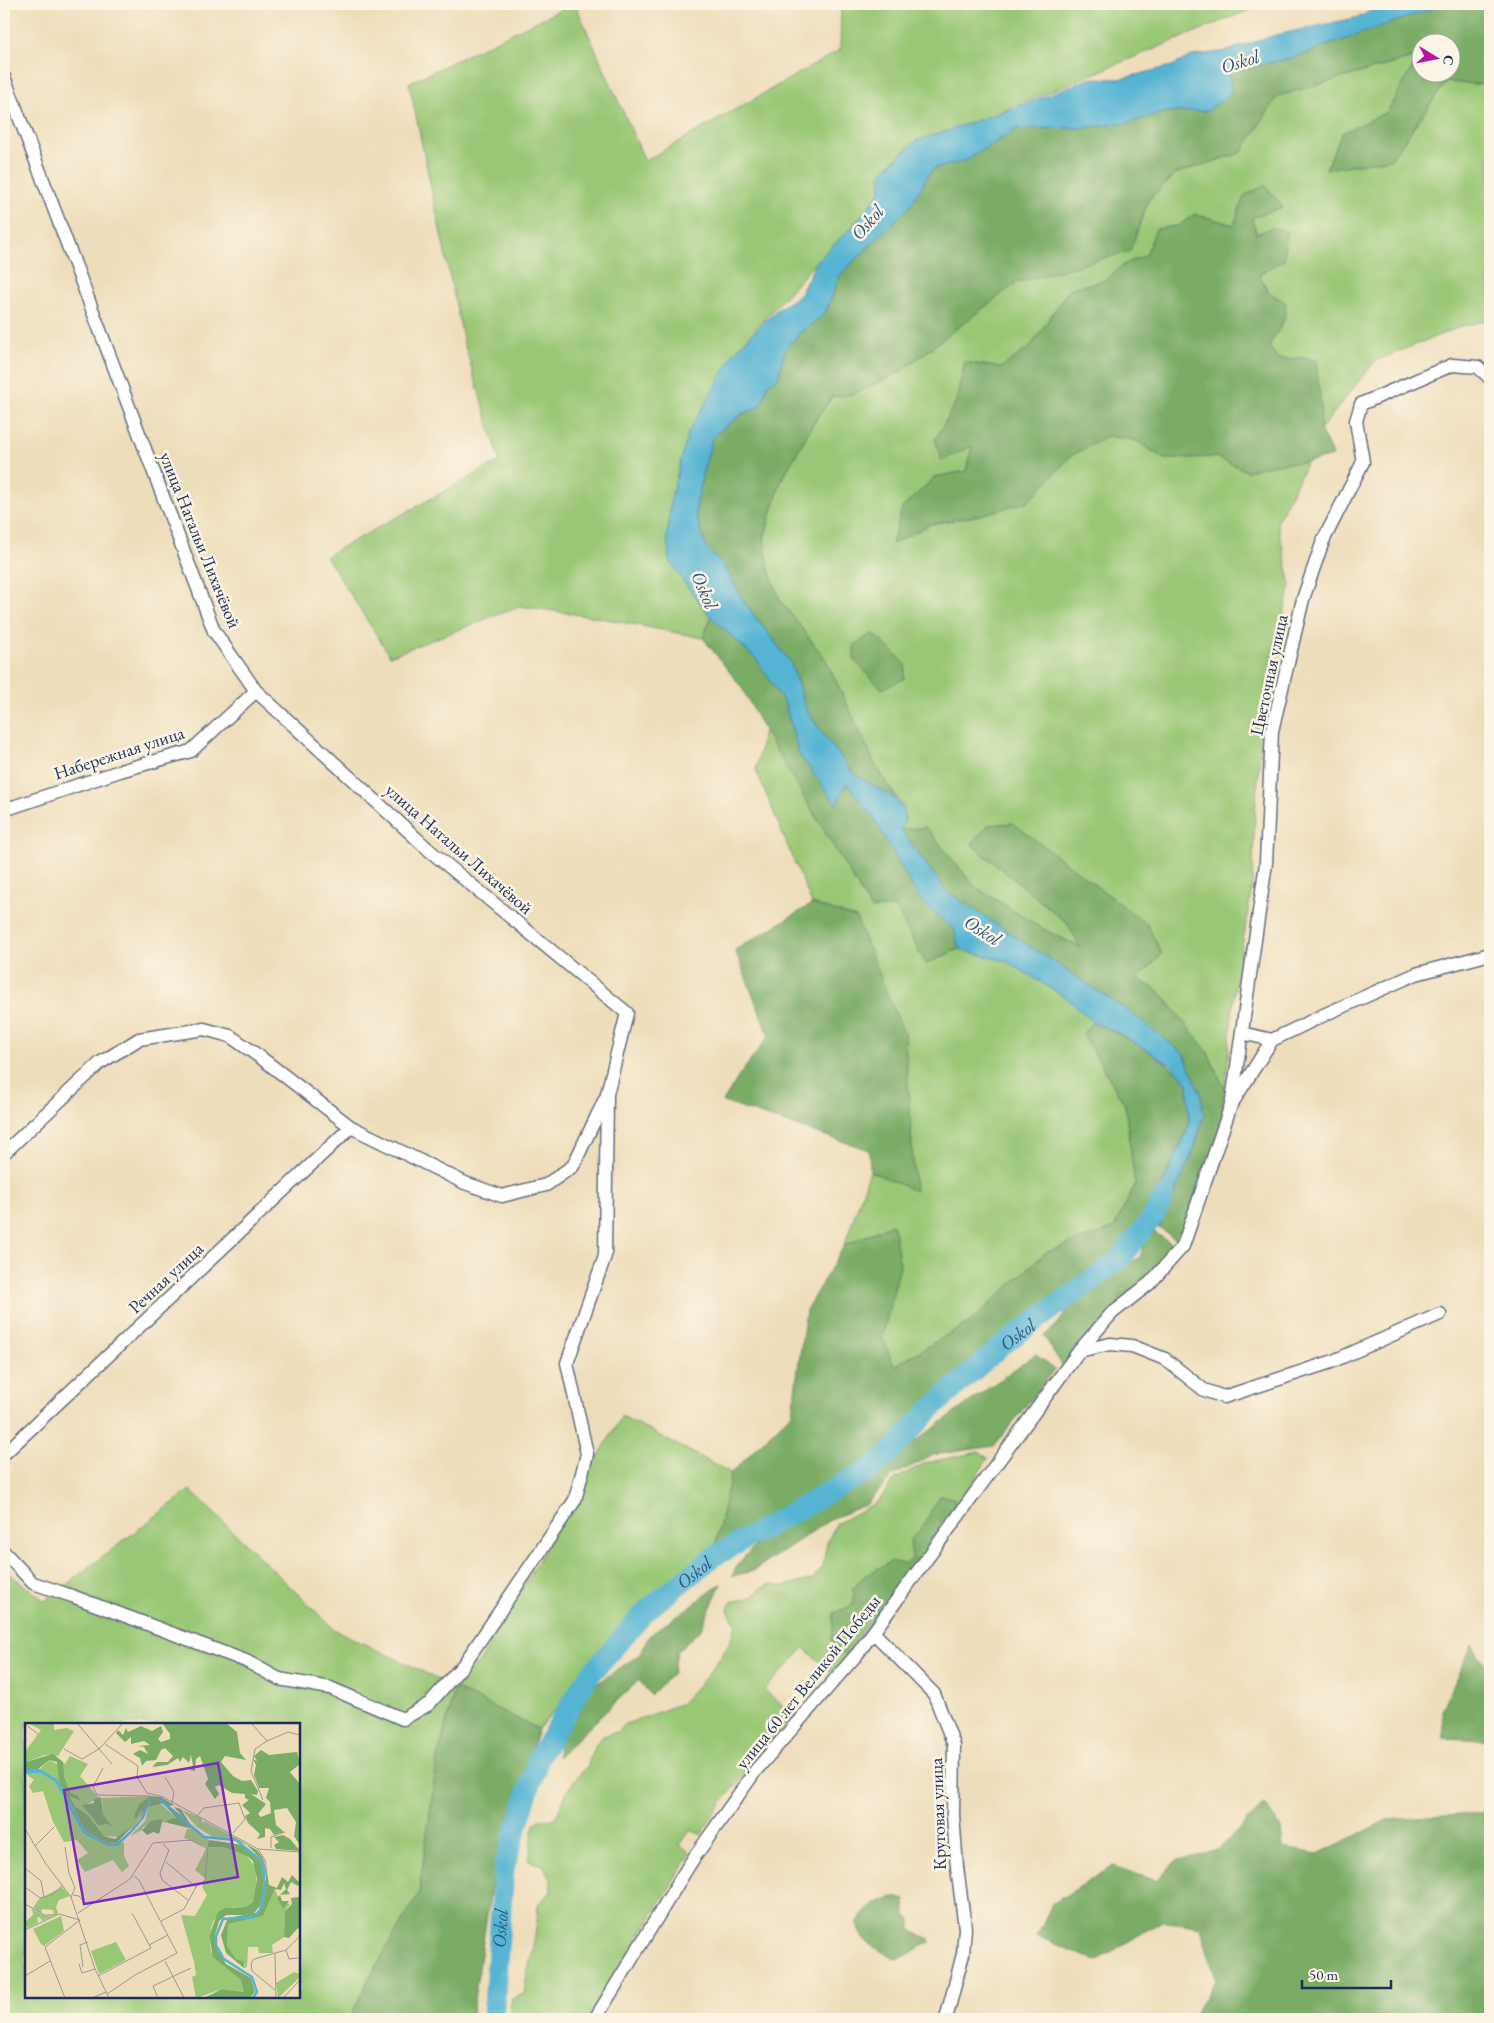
<svg xmlns="http://www.w3.org/2000/svg" width="1494" height="2023" font-family="'EB Garamond',serif">
<style>
.green{fill:#99c775;stroke:#5a7b6a;fill-rule:evenodd}
.forest{fill:#7aac66;stroke:#4a6e62;fill-rule:evenodd}
.water{fill:#55b4d3;stroke:#387298}
.lines{fill:none;stroke-linecap:round;stroke-linejoin:round}
.river{stroke:#55b4d3;stroke-width:21}
.street-casing{stroke:#656c7e;stroke-width:15}
.street{stroke:#fff;stroke-width:12}
.labels{text-anchor:middle;stroke-width:5;stroke-linejoin:round;paint-order:stroke}
.street-label{font-size:18px;fill:#1b2f5e;stroke:#fcf5e5}
.water-label{font-size:19px;font-style:italic;fill:#2c5781;stroke:#fcf5e5}
.inset-river{fill:none;stroke:#55b4d3;stroke-width:2.5}
.inset-road{fill:none;stroke:#9a9795;stroke-width:1}
.view{fill:#7b2cbf;fill-opacity:0.15;stroke:#7b2cbf;stroke-width:2.5}
.inset-edge{fill:none;stroke:#1b2f5e;stroke-width:2.5}
</style>
<rect width="100%" height="100%" fill="#fcf5e5"/>
<filter id="ink" filterUnits="userSpaceOnUse"><feTurbulence type="fractalNoise" baseFrequency=".02" numOctaves="2"/><feDisplacementMap in="SourceGraphic" scale="10" xChannelSelector="R" yChannelSelector="G"/><feConvolveMatrix kernelMatrix="1 2 1 2 8 2 1 2 1" color-interpolation-filters="sRGB"/></filter>
<filter id="wash" filterUnits="userSpaceOnUse"><feTurbulence type="fractalNoise" baseFrequency=".0096" numOctaves="4" result="noise"/><feDisplacementMap in="SourceGraphic" scale="20" xChannelSelector="R" yChannelSelector="G"/><feGaussianBlur stdDeviation="1.12" result="paint"/><feColorMatrix in="noise" values="0 0 0 0 0 0 0 0 0 0 0 0 0 0 0 0 0 1.4 0 .05"/><feComposite in="paint" operator="in"/></filter>
<g filter="url(#wash)">
<rect width="100%" height="100%" fill="#eeddba"/>
<g class="green">
<path d="M572,4H575L645,161L840,50L841,4H1264L902,152L881,173V191L854,225L816,262L735,352L683,581L711,617L703,638L601,618L520,606L390,656L326,556L500,461L464,343L409,83Z"/>
<path d="M1420,56L1387,112L1342,133L1326,168L1391,159L1446,82L1490,85V320L1462,326L1375,361L1320,430L1321,407L1303,358L1278,359L1269,346L1284,320L1259,274L1272,228L1257,234L1244,196L1234,225L1195,214L1178,226L1156,229L1146,255L1125,264L1105,280L1069,289L1031,346L1001,368L965,362L955,404L935,440L973,446L966,471L935,477L902,508L892,544L931,524L980,515L1028,502L1071,456L1108,436L1135,440L1164,459L1215,457L1247,471L1276,464L1307,462L1277,522L1291,585L1267,676L1255,811L1252,887L1234,994L1225,1089L1207,1051L1160,992L1138,979L971,844L1067,923L1081,948L1041,928L974,886L926,827L901,830L905,820L904,809L876,766L826,660L780,600L769,570L764,538L781,481L813,424L832,397L853,394L899,373L1015,283L1066,267L1140,225L1149,199L1177,173L1241,153L1278,96Z"/>
<path d="M764,730L871,909L895,907L926,964L959,949L1008,962L1067,998L1093,1022L1083,1034L1125,1105L1135,1185L1114,1228L1045,1253L970,1322L894,1366L882,1337L900,1266L892,1224L844,1246L870,1171L915,1190L856,918L812,904L756,770Z"/>
<path d="M622,1416L731,1473L713,1557L647,1610L538,1729L455,1688L437,1761L419,1893L367,1982L350,2019H4V1570L45,1601L190,1490L335,1630L455,1687L480,1661ZM26,1724H299V1997H26Z"/>
<path d="M979,1452L988,1458L920,1562L834,1674L804,1648L764,1690L795,1716L721,1803L701,1835L691,1829L680,1845L691,1853L588,2019H522L510,2010L512,1999L524,1994C528,1963 538,1935 538,1904L551,1892V1880L543,1865L529,1861L534,1824L541,1819L555,1820L567,1791L576,1778L587,1767L594,1747L603,1736L617,1732L626,1724L680,1704L708,1675L729,1644L736,1625L728,1610L731,1602L753,1597L761,1588L771,1584L784,1586L813,1579L823,1565L827,1543L836,1524L879,1501L895,1479L925,1463Z"/>
</g>
<g class="forest">
<path d="M1443,4H1490V85L1446,82L1391,159L1326,169L1342,133L1387,112L1419,56L1278,96L1241,153L1177,173L1149,199L1130,251L1016,283L899,373L853,394L831,397L813,424L781,481L764,538L769,570L780,600L826,660L876,766L896,799L854,774L825,737L806,709L790,661L744,602L726,568L707,549L695,514L703,472L713,436L741,415L761,406L768,384L778,378L785,349L800,333L825,314L840,275L910,206L932,169L965,161L1017,129L1083,128L1128,123L1166,112L1207,111L1229,72L1295,57ZM1422,42H1452V72H1422Z"/>
<path d="M1265,185L1283,207L1252,218L1256,234L1272,228L1287,231L1284,260L1259,274L1267,291L1286,303L1284,320L1269,346L1278,359L1303,358L1316,360L1321,407L1320,430L1333,456L1307,462L1276,464L1247,471L1215,457L1164,459L1135,440L1108,436L1071,456L1028,502L980,515L931,524L892,544L902,508L935,477L966,471L972,446L942,461L935,440L955,404L965,362L1001,368L1031,346L1069,289L1105,280L1125,264L1146,255L1156,229L1178,226L1195,214L1234,225L1244,196Z"/>
<path d="M711,617L757,660L785,704L799,754L836,803L847,782L873,817L921,901L954,929L959,949L926,964L895,907L871,909L764,730L742,688L703,638Z"/>
<path d="M873,633L906,664L904,679L882,689L854,660V645Z"/>
<path d="M1013,823L1147,924L1162,954L1138,979L1160,992L1207,1051L1225,1089L1219,1138L1180,1242L1159,1228L1194,1150L1204,1115L1184,1054L1130,1012L946,891L901,830L926,827L974,886L1041,928L1080,947L1067,923L971,844L988,825Z"/>
<path d="M812,904L856,918L905,1036L915,1191L870,1171L869,1150L723,1102L739,1076L769,1036L735,950Z"/>
<path d="M1093,1022C1128,1038 1162,1055 1188,1083L1189,1125L1162,1186L1141,1217L1119,1260L1000,1347L932,1408L879,1464L713,1557L731,1473L792,1413L806,1310L844,1246L893,1224L900,1266L882,1337L894,1366L970,1322L1045,1253L1114,1228L1135,1185L1125,1105L1083,1034Z"/>
<path d="M1149,1229L1179,1248L1062,1365L1044,1336L1057,1325L1081,1290L1140,1257Z"/>
<path d="M1036,1354L1055,1369L994,1446L933,1455L892,1476L867,1504L831,1519L753,1571L732,1576C748,1534 841,1493 879,1467C932,1431 983,1391 1036,1354Z"/>
<path d="M940,1496L954,1498L956,1506C941,1521 932,1539 923,1558L915,1560L912,1574L882,1608L880,1617L851,1654L838,1653L831,1649L834,1613L853,1605L854,1593L852,1590L864,1576L892,1561L904,1564L912,1560L910,1540C925,1529 929,1511 940,1496Z"/>
<path d="M721,1584L701,1629L677,1652L673,1673L651,1695L639,1680L558,1757L559,1735L577,1715L592,1687L640,1654L649,1636Z"/>
<path d="M1472,1645L1490,1671V1740L1443,1738L1442,1710Z"/>
<path d="M455,1688L538,1729L492,1883L471,2019H350L367,1982L419,1893L437,1761Z"/>
<path d="M1265,1804L1281,1828L1283,1848L1318,1854L1387,1820L1490,1813V2019H1191L1216,1980L1201,1928L1162,1921L1096,1961L1037,1936L1052,1904L1113,1866L1157,1881L1176,1861L1219,1849Z"/>
<path d="M894,1897L905,1900V1914L911,1919V1929L919,1935L929,1938L930,1943C913,1948 912,1956 896,1959C880,1949 860,1945 857,1923C867,1908 877,1900 894,1897Z"/>
</g>
<path class="water" d="M1384,4H1445L1295,57L1229,72L1232,93L1207,111L1166,112L1128,123L1083,128L1017,129L965,161L932,169L910,206L840,275L825,314L800,333L785,349L778,378L768,384L761,406L741,415L713,436L703,472L695,514L707,549L726,568L744,602L790,661L806,709L825,737L854,774L896,799L904,809L905,820L901,830L946,891L1130,1012L1184,1054L1201,1094L1204,1115L1194,1150L1159,1228L1141,1217L1162,1186L1189,1126L1188,1083L1171,1065L1124,1036L1093,1022L1067,998L1008,962L959,949L954,929L921,901L873,817L847,783L836,804L799,754L785,704L757,660L711,617L683,581L669,559L667,537L671,498L688,433L735,352L775,311L800,295L816,262L854,225L881,191V173L916,141L1017,107L1091,78L1120,79L1172,66L1192,56L1227,51L1276,35L1359,17Z"/>
<g class="lines">
<path class="river" id="s1" d="M493,2019L504,1868L539,1757L587,1678L647,1610L713,1557L879,1464L932,1408L1000,1347L1119,1260L1155,1214L1163,1198"/>
</g>
</g>
<g filter="url(#ink)">
<g class="lines">
<g class="street-casing">
<g id="street">
<path d="M4,77L214,631L256,691L429,850L627,1013L607,1094L605,1256L567,1363L587,1454L575,1500L464,1664L429,1704L403,1719L330,1688L279,1679L246,1661L72,1596L33,1583L4,1552"/>
<path d="M4,810L120,771L191,751L256,691"/>
<path d="M1242,1033L1272,1040"/>
<path d="M1232,1101L1266,863L1272,731L1303,599L1323,541L1363,462L1356,421L1361,404L1452,365L1478,367L1490,378"/>
<path d="M4,1153L100,1063L139,1039L204,1029L230,1036L260,1057L351,1127L465,1183L502,1196L546,1185L573,1166L605,1099"/>
<path d="M1079,1351L1110,1344L1132,1346L1165,1359L1204,1390L1224,1397L1331,1362L1440,1314"/>
<path d="M4,1454L351,1127"/>
<path d="M874,1633L934,1694L954,1745L953,1815L957,1867L965,1928L963,1954L946,2019"/>
<path d="M595,2019L691,1862L756,1770L858,1653L1079,1351L1112,1313L1150,1283L1183,1246L1231,1105L1272,1040L1328,1013L1416,974L1490,954"/>
</g>
</g>
<use href="#street" class="street"/>
</g>
</g>
<g class="labels">
<g class="street-label">
<text transform="translate(200 540) rotate(68)" y="6">улица Натальи Лихачёвой</text>
<text transform="translate(1269 675) rotate(-78)" y="6">Цветочная улица</text>
<text transform="translate(119 753) rotate(-18)" y="6">Набережная улица</text>
<text transform="translate(459 849) rotate(41)" y="6">улица Натальи Лихачёвой</text>
<text transform="translate(166 1278) rotate(-43)" y="6">Речная улица</text>
<text transform="translate(808 1682) rotate(-51)" y="6">улица 60 лет Великой Победы</text>
<text transform="translate(938 1814) rotate(-92)" y="6">Круговая улица</text>
</g>
<g class="water-label">
<text transform="translate(1240 61) rotate(-17)" y="7">Oskol</text>
<text transform="translate(867 222) rotate(-49)" y="7">Oskol</text>
<text transform="translate(705 590) rotate(67)" y="7">Oskol</text>
<text transform="translate(983 930) rotate(33)" y="7">Oskol</text>
<text dy="7" stroke="none"><textPath href="#s1" startOffset="916">Oskol</textPath></text>
<text dy="7" stroke="none"><textPath href="#s1" startOffset="511">Oskol</textPath></text>
<text dy="7" stroke="none"><textPath href="#s1" startOffset="91">Oskol</textPath></text>
</g>
</g>
<g transform="translate(25 1723)">
<rect width="275" height="275" fill="#eeddba"/>
<path d="M3,0H29V7L42,5L49,8L33,33L20,32L0,39V29L16,7ZM45,33L63,41L55,53L74,75L59,83L74,103L82,101L88,106L78,91L77,75L126,73L119,80L111,102L95,114L79,113L63,92L50,83L45,72L54,78L46,70L38,50V39L40,41ZM24,37L34,42V59L15,46ZM0,50H15L30,59L59,110L88,123L99,119V133L104,143L97,149L88,137L60,149L52,137L63,130L52,117L39,119L28,99L18,68L8,70L4,63L9,57ZM134,79L151,95L141,97L143,100L137,99L138,96L118,104L117,107L105,113L120,98L123,84ZM157,87L176,95L178,100L179,98L209,114L191,116L172,104ZM162,106H168L184,117L182,124H198L222,133L231,145V170L228,179L220,184H208L188,198L184,213L186,229L220,261L219,269L197,266L171,275L167,254L171,252L169,239L156,192L170,193L182,172L177,164L181,156L170,147L182,124L159,115ZM37,164L45,173L34,177L31,184L33,191L25,194L20,191H29L28,187L17,186L16,190L8,185L14,176ZM250,166L257,185L261,180L265,181L260,188L259,214L247,222L248,230H234L233,224H223L222,244L219,245L220,241L211,236L202,224L203,201L238,193ZM7,186L24,195L17,198L15,194L12,195L13,200L2,205L0,199L8,192ZM36,193L39,208L19,223L16,221L8,206ZM91,219L101,237L74,251L66,228ZM269,249L275,251V254L253,275L251,260Z" fill="#99c775"/>
<path d="M137,0H201L212,9L215,30L221,37L200,33L196,39L208,53L217,58L226,57L233,68L232,72L226,71L241,81L233,91L236,94L246,90L245,79L241,75L244,65H234L229,52L231,42L228,36L232,38L229,33L236,27L244,32L272,29L275,41L265,49L275,61V122L269,113L271,99L262,85L249,87L251,102L259,109L249,112L245,106L240,105V114L232,116L235,111L223,100L220,93L225,90L217,82L224,77L220,75V71L207,70L194,62L190,64L194,71L190,76L180,61L183,56L175,33L171,36L170,48L165,47L168,43L166,32L164,40L158,34L155,39L153,35L142,42L127,44L132,39H143L148,33L140,25L136,27L131,37L121,38L117,43L115,35L108,31L115,27L123,31L119,24L113,23L125,22L119,18L106,21V14L100,19L91,10L93,7L98,12L101,5L103,9L116,3L127,8L136,3L138,9L133,16L136,19L145,16V11ZM28,31L38,39L39,53L46,70L53,73L55,78L45,73L50,83L63,92L79,113L90,116L108,102L92,120L83,121L60,108L34,59L32,39L24,37L12,47H0V39ZM126,73L136,74L146,80L149,82L144,83L157,93L149,84L156,86L168,106L143,100L141,97L151,95L138,80L123,84L126,76L111,102L117,87L111,96L109,93L114,81ZM76,74L78,91L89,106L82,101L74,103L57,82L69,80V76ZM138,96L134,111L128,109L122,112L117,107L126,98ZM258,112L265,116L275,128L251,126L249,122L254,119L249,114ZM209,114L232,127L238,135L244,162L252,165L257,154L263,159L267,152L275,160L273,163L266,159L262,167L265,171L255,172L257,178H264L258,186L252,175L261,166L259,160L256,167L250,166L238,193L203,201L202,223L211,236L219,239V245L201,230L196,212L203,195L235,189L241,155L238,138L222,122L206,115ZM184,117L218,122L237,140L239,168L235,183L229,190L219,192H201L194,198L190,212L192,226L201,241L226,255L230,269L225,275H179L197,266L219,269L216,257L188,234L184,213L193,189L200,185L220,184L228,179L232,156L228,138L222,133L198,124H182ZM274,174L275,207L273,205L264,215L259,214L260,188L267,181L266,175Z" fill="#7aac66"/>
<path d="M15,46L33,57L60,108L83,121L92,120L105,108L115,97L124,77L128,75L137,77L126,76L119,95L109,107L93,123H83L58,110L30,59L15,50H0V47Z" fill="#55b4d3"/>
<path class="inset-river" d="M135,77L179,114L211,117L238,139L240,169L235,187L229,194L198,196L191,213V222L199,236L227,254L232,269L228,275"/>
<path class="inset-road" d="M52,0L74,26L98,0M226,0L242,18L230,26L226,48L238,77M0,1L13,11M242,18L263,9L275,12M80,21L113,43L112,54L122,70L138,74L233,126L240,137L243,159M39,26L57,36L74,26L87,41M78,45L68,64L72,72L125,73M140,54L149,69L147,80M172,93L179,85L214,80L220,96L208,110M0,106L21,141L46,174L70,246L84,275M138,121L144,127L135,150L137,157L163,177M10,123L29,104M40,124L44,150L50,165L46,174M246,125V114L260,109M233,126L275,129M0,145L16,158L19,174M0,164L15,175L27,172L38,162M48,172L54,173L61,182M0,181L25,195M53,190L105,156L128,120L166,117L183,126L180,157L171,164M136,198L159,186L171,164L141,139M0,207L34,191L55,197L20,224L40,275M124,222L143,212M261,227L264,236L273,235M250,231L251,275M140,238L159,275M54,241L57,250L70,246M58,244L55,222L63,219M0,253L25,238M73,253L126,225L107,190M250,267L227,248L226,240L229,236L261,227L275,213M82,271L110,252L152,230L114,157L109,153M67,275L81,269M133,275L128,263L166,245M258,275L275,257"/>
<path class="view" d="M193,40L213,154L59,181L39,67Z"/>
<rect width="275" height="275" class="inset-edge"/>
</g>
<rect width="1494" height="2023" fill="none" stroke="#fcf5e5" stroke-width="20"/>
<g transform="translate(1436 58) rotate(100)"><circle r="24" fill="#fcf5e5" stroke="#a2a6af"/>
<path d="M0-4L9 19L0 12L-9 19Z" fill="#b5179e"/>
<text y="-8" font-size="14" font-weight="bold" text-anchor="middle" fill="#1b2f5e">С</text>
</g>
<path d="M1302 1980v8h89v-8" fill="none" stroke="#1b2f5e" stroke-width="2.5"/>
<text x="1309" y="1980" font-size="15" fill="#1b2f5e" stroke="#fcf5e5" stroke-width="4" paint-order="stroke">50 m</text>
</svg>
